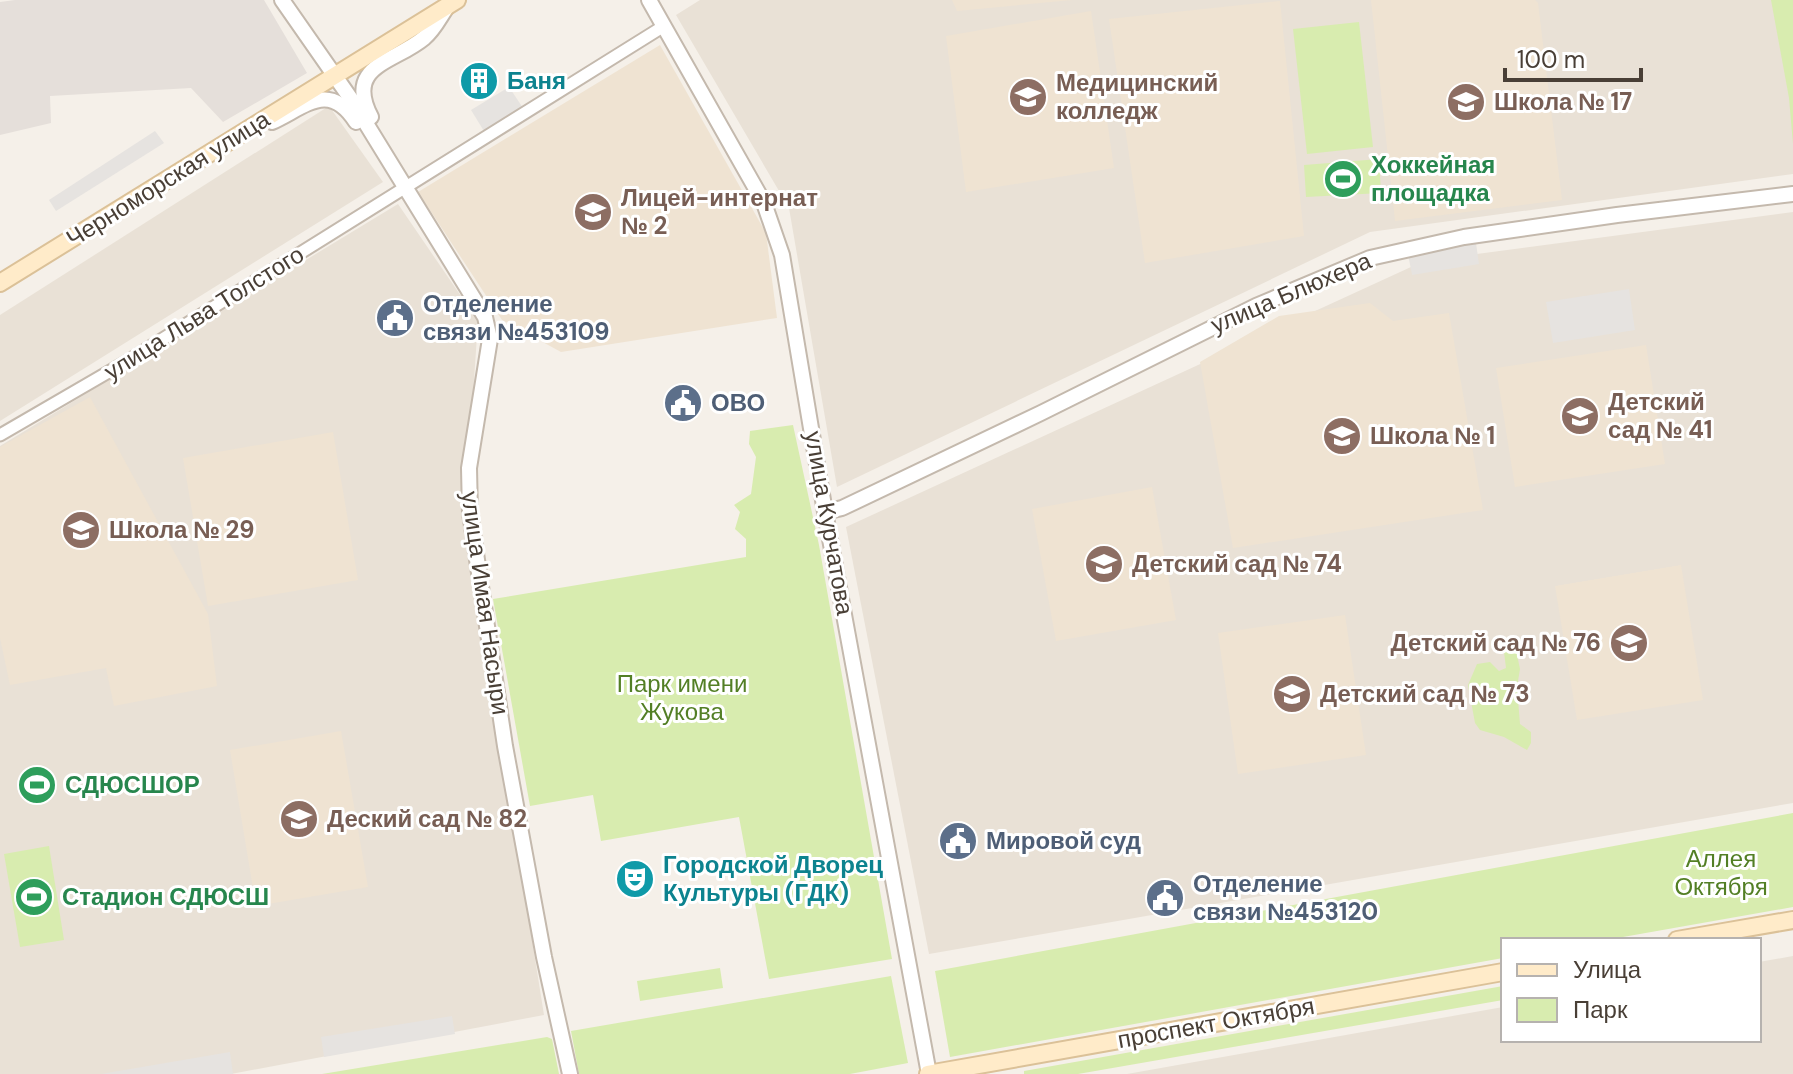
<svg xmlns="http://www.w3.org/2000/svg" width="1793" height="1074" font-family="'DM Sans',sans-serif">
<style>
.residential{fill:#e9e1d6}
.industrial{fill:#e5dfda}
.education{fill:#efe3d2}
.green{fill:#d8ecaf}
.parking{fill:#e6e3e0}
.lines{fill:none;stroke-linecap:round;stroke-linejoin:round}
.minor-casing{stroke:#c4b9ad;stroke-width:15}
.tertiary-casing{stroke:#c4b9ad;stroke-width:18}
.secondary-casing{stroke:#dbc198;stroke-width:20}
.minor{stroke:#fff;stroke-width:11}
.tertiary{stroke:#fff;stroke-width:14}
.secondary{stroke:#ffebc9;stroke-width:16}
.labels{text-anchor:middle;stroke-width:6;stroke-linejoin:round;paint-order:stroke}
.culture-label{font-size:24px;font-weight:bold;fill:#0d838f;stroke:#fff;text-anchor:start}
.education-label{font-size:24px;font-weight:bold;fill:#785e54;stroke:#fff;text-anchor:start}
.leisure-label{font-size:24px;font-weight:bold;fill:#27864d;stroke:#fff;text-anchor:start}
.street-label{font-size:24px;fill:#493f36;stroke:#fff}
.service-label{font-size:24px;font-weight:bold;fill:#4e5e75;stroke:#fff;text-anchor:start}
.park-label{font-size:24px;fill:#537f25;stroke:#fff}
</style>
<rect width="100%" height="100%" fill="#f5f0e9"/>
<g class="residential">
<path d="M700,0H1793V174L1370,232L837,487L789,208L676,15Z"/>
<path d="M329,106L383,182L0,421V315Z"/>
<path d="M398,204L478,321L470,439L468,539L544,1015L231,1074H0V446Z"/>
<path d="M1793,212V803L929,954L846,527L1424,261Z"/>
<path d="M1793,956V1074H1127L1503,1007V1040H1759V962Z"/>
</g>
<path class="industrial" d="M15,0H264L307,73L223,122L191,88L50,96L51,123L0,135V2Z"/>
<g class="education">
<path d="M952,0H1072L957,11Z"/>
<path d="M1371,0H1535L1538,3L1562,200L1395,221Z"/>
<path d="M1280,1L1304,236L1145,263L1109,19Z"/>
<path d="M1091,11L1114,168L966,192L946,36Z"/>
<path d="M660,45L766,233L777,318L561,352L502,320L418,192Z"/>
<path d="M1370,303L1393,321L1449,313L1483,510L1233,548L1200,362L1279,316Z"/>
<path d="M1646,345L1665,464L1515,487L1496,368Z"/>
<path d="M90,397L208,614L217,686L114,706L106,668L10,685L0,638V447Z"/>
<path d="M333,432L358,580L208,606L183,458Z"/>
<path d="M1152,487L1176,620L1056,641L1032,509Z"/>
<path d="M1681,565L1703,700L1577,720L1555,586Z"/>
<path d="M1345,615L1366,755L1238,774L1218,633Z"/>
<path d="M341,731L368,887L256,906L230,750Z"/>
</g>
<g class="green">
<path d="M1771,0H1793V144L1789,98Z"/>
<path d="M1359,22L1373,147L1307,154L1293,29Z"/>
<path d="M1379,159L1381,193L1306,197L1304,165Z"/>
<path d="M793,425L819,545L892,959L769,979L739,817L601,841L593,795L530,806L493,599L746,557V539L735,529L740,512L734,505L751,494L756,457L749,444L750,431Z"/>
<path d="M1516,650L1520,669L1517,687L1520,724L1531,732V743L1527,750L1504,737L1480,730L1475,723L1468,685L1477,664L1490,662L1499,671L1506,668L1504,652Z"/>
<path d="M1793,813V907L1606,940H1503V958L950,1057L935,971Z"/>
<path d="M49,846L64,940L20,947L4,854Z"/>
<path d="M720,968L723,988L640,1001L637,981Z"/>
<path d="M891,976L908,1063L850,1074H579L571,1031Z"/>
<path d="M1503,986V1000L1078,1074H1024V1071Z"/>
<path d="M547,1037L552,1039L559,1074H322Z"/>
</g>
<g class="parking">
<path d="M509,87L525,111L487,136L471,110Z"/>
<path d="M155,131L164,143L56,211L49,200Z"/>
<path d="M1476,243L1479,264L1412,275L1408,254Z"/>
<path d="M1629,289L1635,330L1553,343L1546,302Z"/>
<path d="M452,1016L455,1034L324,1057L321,1037Z"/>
<path d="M230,1052L233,1074H101Z"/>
</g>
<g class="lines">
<g class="minor-casing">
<path id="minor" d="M0,435L124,363L664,26"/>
</g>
<g class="tertiary-casing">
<g id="tertiary">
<path d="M282,0L351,99L485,317L490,339L469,468L470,513L505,746L544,957L570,1074"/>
<path d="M649,0L764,203L782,255L825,512L929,1074"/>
<path d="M371,117C344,65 394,63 424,38C434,30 440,17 447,7"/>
<path d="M272,122C305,107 329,80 356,122"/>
<path d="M825,512L842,508L1041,413L1256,306L1370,258L1464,237L1617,215L1793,194"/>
</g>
</g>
<g class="secondary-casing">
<g id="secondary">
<path d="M0,283L457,0"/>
<path d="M1677,940L1793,920"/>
<path d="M928,1074L1503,972"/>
</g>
</g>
<use href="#minor" class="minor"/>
<use href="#tertiary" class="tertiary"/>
<use href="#secondary" class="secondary"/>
</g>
<defs>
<g id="building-disc" transform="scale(2)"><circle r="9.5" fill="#0f9aa8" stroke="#fff"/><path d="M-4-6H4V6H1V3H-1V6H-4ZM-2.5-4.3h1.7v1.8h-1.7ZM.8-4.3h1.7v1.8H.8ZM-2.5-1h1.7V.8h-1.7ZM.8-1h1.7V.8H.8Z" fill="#fff"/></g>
<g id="university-disc" transform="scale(2)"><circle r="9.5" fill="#8d6e63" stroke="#fff"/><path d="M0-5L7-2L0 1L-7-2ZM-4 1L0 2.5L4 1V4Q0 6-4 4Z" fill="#fff"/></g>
<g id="school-disc" transform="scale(2)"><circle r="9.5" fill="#8d6e63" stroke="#fff"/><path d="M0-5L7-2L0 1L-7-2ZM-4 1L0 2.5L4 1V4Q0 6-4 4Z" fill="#fff"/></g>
<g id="stadium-disc" transform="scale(2)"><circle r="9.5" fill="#2e9e5b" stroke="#fff"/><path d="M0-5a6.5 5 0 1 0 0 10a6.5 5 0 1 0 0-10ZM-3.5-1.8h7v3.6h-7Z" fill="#fff"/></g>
<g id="civic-disc" transform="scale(2)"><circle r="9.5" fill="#5c6f8a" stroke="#fff"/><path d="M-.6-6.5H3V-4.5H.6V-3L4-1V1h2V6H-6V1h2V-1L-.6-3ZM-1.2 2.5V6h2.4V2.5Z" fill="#fff"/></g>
<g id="theatre-disc" transform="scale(2)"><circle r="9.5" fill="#0f9aa8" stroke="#fff"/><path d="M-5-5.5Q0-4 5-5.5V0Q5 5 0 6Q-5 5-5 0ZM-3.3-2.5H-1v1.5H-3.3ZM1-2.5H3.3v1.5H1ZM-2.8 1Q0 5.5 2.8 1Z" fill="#fff"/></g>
</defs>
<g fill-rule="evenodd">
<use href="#building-disc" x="479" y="81"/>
<use href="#university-disc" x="1028" y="97"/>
<use href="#school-disc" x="1466" y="102"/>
<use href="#stadium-disc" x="1343" y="179"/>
<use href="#school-disc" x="593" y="212"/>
<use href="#civic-disc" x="395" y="318"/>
<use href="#civic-disc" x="683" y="403"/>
<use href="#school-disc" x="1580" y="416"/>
<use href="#school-disc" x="1342" y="436"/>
<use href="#school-disc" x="81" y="530"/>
<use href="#school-disc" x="1104" y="564"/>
<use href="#school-disc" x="1629" y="643"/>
<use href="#school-disc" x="1292" y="694"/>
<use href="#stadium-disc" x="37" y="785"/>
<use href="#school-disc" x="299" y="819"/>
<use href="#civic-disc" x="958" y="841"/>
<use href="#theatre-disc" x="635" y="879"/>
<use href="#stadium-disc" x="34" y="897"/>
<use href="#civic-disc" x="1165" y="898"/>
</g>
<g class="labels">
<g class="culture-label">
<text x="507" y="89">Баня</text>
<text x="663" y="873">Городской Дворец<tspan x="663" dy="28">Культуры (ГДК)</tspan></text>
</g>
<g class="education-label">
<text x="1056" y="91">Медицинский<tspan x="1056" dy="28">колледж</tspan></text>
<text x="1494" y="110">Школа № 17</text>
<text x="621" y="206">Лицей-интернат<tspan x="621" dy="28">№ 2</tspan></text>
<text x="1608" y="410">Детский<tspan x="1608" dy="28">сад № 41</tspan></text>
<text x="1370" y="444">Школа № 1</text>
<text x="109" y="538">Школа № 29</text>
<text x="1132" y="572">Детский сад № 74</text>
<text x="1601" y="651" text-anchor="end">Детский сад № 76</text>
<text x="1320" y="702">Детский сад № 73</text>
<text x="327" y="827">Деский сад № 82</text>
</g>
<g class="leisure-label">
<text x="1371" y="173">Хоккейная<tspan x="1371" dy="28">площадка</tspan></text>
<text x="65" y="793">СДЮСШОР</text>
<text x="62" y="905">Стадион СДЮСШ</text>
</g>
<g class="street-label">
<text transform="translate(168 179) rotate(-32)" y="8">Черноморская улица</text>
<text transform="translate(1291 293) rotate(-23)" y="8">улица Блюхера</text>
<text transform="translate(204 313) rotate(-32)" y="8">улица Льва Толстого</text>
<text transform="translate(829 523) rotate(80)" y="8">улица Курчатова</text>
<text transform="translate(485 603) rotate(82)" y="8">улица Имая Насыри</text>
<text transform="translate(1216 1023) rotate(-10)" y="8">проспект Октября</text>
</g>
<g class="service-label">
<text x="423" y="312">Отделение<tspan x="423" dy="28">связи №453109</tspan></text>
<text x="711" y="411">ОВО</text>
<text x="986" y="849">Мировой суд</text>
<text x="1193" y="892">Отделение<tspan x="1193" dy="28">связи №453120</tspan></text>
</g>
<g class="park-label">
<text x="682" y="692">Парк имени<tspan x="682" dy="28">Жукова</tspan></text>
<text x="1721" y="867">Аллея<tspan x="1721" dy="28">Октября</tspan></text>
</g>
</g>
<rect x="1501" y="938" width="260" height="104" fill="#ffffff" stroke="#b6b2af" stroke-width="2"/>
<rect x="1517" y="964" width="40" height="12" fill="#ffebc9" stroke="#b6b2af" stroke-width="2"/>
<text x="1573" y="978" font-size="24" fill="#493f36">Улица</text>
<rect x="1517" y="998" width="40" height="24" fill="#d8ecaf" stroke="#b6b2af" stroke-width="2"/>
<text x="1573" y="1018" font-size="24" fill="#493f36">Парк</text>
<path d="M1505 68v12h136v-12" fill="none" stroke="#493f36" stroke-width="4"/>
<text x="1517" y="68" font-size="24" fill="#493f36" stroke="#ffffff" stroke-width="6" paint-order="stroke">100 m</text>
</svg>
